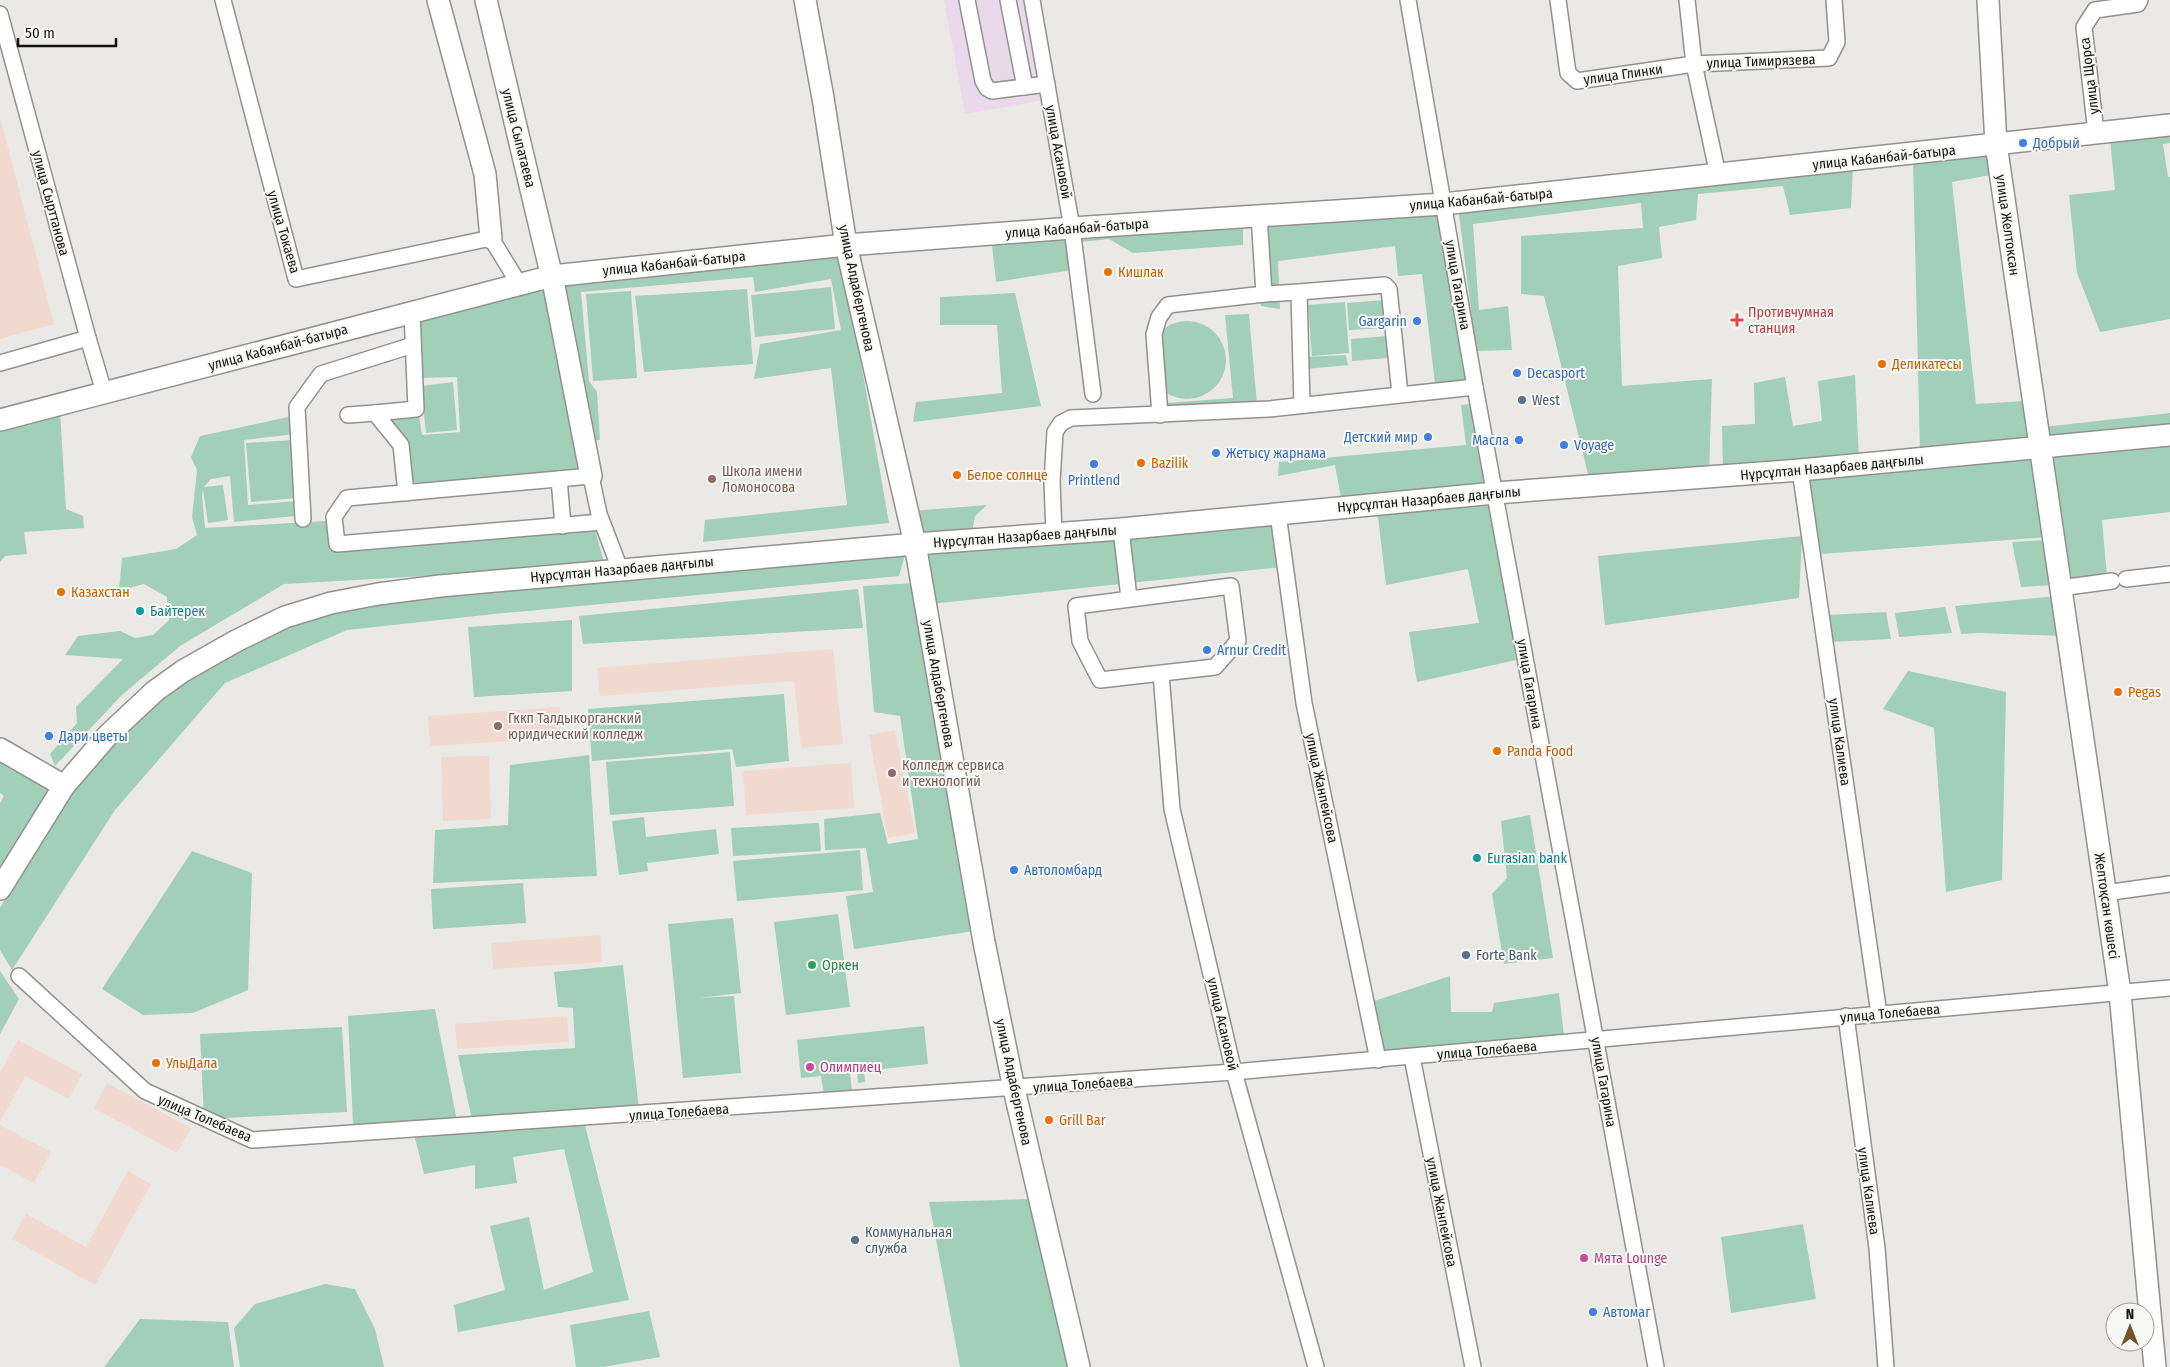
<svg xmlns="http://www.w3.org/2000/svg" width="2170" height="1367" font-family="'Fira Sans Condensed',sans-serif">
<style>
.industrial{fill:#e9d9eb}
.education{fill:#f2d9d0}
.green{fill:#a2cfb7}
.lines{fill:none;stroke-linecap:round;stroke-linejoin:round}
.street-casing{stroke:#92918e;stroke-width:18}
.secondary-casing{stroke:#92918e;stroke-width:24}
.street{stroke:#fff;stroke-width:15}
.secondary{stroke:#fff;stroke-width:21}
.shop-dot{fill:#3f7fe0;stroke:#f7f7f3;stroke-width:2}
.food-dot{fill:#e8710a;stroke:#f7f7f3;stroke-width:2}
.health-dot{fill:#e0444e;stroke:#f7f7f3;stroke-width:2}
.service-dot{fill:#5c6f8a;stroke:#f7f7f3;stroke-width:2}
.education-dot{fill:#8d6e63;stroke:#f7f7f3;stroke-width:2}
.culture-dot{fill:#0f9aa8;stroke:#f7f7f3;stroke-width:2}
.leisure-dot{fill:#2e9e5b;stroke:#f7f7f3;stroke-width:2}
.hotel-dot{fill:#d1479c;stroke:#f7f7f3;stroke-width:2}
.labels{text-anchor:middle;stroke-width:4;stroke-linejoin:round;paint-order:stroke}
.street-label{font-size:14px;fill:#131211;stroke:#f7f7f3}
.shop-label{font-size:14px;fill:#366cbe;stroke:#f7f7f3;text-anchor:start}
.food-label{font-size:14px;fill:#c56008;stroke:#f7f7f3;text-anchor:start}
.health-label{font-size:14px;fill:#be3a42;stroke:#f7f7f3;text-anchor:start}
.service-label{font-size:14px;fill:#4e5e75;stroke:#f7f7f3;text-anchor:start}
.education-label{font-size:14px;fill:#785e54;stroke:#f7f7f3;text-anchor:start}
.culture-label{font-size:14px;fill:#0d838f;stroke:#f7f7f3;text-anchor:start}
.leisure-label{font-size:14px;fill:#27864d;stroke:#f7f7f3;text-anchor:start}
.hotel-label{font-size:14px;fill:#b23c85;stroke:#f7f7f3;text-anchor:start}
</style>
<rect width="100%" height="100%" fill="#eae9e6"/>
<path class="industrial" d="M944,0H1026L1044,100L965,114Z"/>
<g class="education">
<path d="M0,117L54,324L0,339Z"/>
<path d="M833,649L843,744L801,748L794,681L600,696L597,668Z"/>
<path d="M560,707L562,738L430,746L428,716Z"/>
<path d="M895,730L915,833L888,838L869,735Z"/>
<path d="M489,756L491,819L443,821L441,757Z"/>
<path d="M851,763L854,808L746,815L743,771Z"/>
<path d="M600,935L602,962L493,969L491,943Z"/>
<path d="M567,1016L569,1042L457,1049L455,1024Z"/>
<path d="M18,1040L82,1074L69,1099L25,1076L0,1122V1073Z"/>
<path d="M107,1083L191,1128L177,1153L94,1108Z"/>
<path d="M0,1125L51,1152L34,1183L0,1165Z"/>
<path d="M128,1171L151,1184L95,1285L12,1239L26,1214L86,1247Z"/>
</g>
<g class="green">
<path d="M2170,132V143L2163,144L2168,177H2170V319L2100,332L2077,273L2069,195L2115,190L2110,138Z"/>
<path d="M1991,150L1996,174L1952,182L1976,404L2026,401L2034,444L1920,452L1913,161Z"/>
<path d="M1853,167L1851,208L1790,215L1783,186L1698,194L1696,220L1659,227L1662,258L1618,266L1622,386L1712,379L1709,473L1590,482L1544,296L1521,294V236L1643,228L1641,203L1473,224L1479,310L1508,306L1512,350L1476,351L1459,214Z"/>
<path d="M1440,208L1473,395L1437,400L1422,274L1398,276L1395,246L1278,261L1280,309L1261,306L1252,221Z"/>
<path d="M1243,222V245L1133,253L1109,239L1081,242L1080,231Z"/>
<path d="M1066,233L1072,270L996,282L991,236Z"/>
<path d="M842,253L889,523L703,542L705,520L847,505L831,368L754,379L760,344L841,330L831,279L755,292L753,277L581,292L589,381L597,392L600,440H590L561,280Z"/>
<path d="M549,283L585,473L409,483L387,417L419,415L422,435L460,432L457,377L420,378L416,314Z"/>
<path d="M831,287L835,329L755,337L751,295Z"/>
<path d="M747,289L753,364L644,372L635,296Z"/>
<path d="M631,291L637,378L593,381L586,294Z"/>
<path d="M1015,293L1041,406L913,422L916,402L1002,393L997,325H940V297Z"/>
<path d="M1385,300L1386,328L1349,330L1347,303Z"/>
<path d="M1345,302L1349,353L1312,356L1308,305Z"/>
<path d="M1249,314L1257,405L1237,416L1155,422L1153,404L1233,398L1225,315Z"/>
<circle cx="1187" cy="360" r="39"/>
<path d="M1387,336L1388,358L1352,361L1351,339Z"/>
<path d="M1346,355L1348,365L1306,369V357Z"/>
<path d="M1855,375L1859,460L1723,471L1722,426L1755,424L1754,383L1785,377L1793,426L1822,421L1818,381Z"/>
<path d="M453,382L457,430L426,433L421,386Z"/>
<path d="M1479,403L1494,488L1342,503L1335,465L1278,476L1279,462L1466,445L1461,405Z"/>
<path d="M60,411L66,509L83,516L84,528L24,532L27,554L5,556L0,562V427Z"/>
<path d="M2170,413V431L2046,443L2043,427Z"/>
<path d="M293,416L295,434L244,440L248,505L298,501L296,516L234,522L230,476L211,479L204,487L223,485L228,520L208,523L203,489L202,496L205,528L326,521L332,547L594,526L605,566L284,584L180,646L122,695L55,766L50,754L77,723L76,707L123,659L65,655L78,636L120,631L135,638L153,635L169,620L167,597L144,584L119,591L122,558L176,549L197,535L192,517L197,470L191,457L200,436Z"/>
<path d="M293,440L297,498L251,502L246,443Z"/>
<path d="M2170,443V512L2102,520L2107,577L2066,580L2051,455Z"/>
<path d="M2037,457L2047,537L1821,554L1806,476Z"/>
<path d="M1492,500L1516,660L1417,682L1409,632L1479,623L1468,569L1386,585L1377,508Z"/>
<path d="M987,505L975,516L972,533L917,539L912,511Z"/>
<path d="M1272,521L1281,567L930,604L922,551Z"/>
<path d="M1802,536L1799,598L1605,625L1598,556Z"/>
<path d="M2045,540L2055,585L2021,587L2012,542Z"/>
<path d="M906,551L899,576L494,614L347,630L225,683L115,810L12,970L0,950V908L72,784L180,683L283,624L421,588Z"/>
<path d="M917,583L974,931L854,949L846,896L873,892L866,848L825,850L824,819L880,813L888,844L918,839L900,716L874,712L863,586Z"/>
<path d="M858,589L863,628L583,644L579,616Z"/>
<path d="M2057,596L2064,636L1979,633L1961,634L1955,606Z"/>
<path d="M1945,607L1952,633L1899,637L1895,613Z"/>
<path d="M1886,612L1891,639L1830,642L1826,615Z"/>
<path d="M572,620V691L474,697L468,627Z"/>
<path d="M1908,671L2006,692L2002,880L1946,892L1934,728L1883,709Z"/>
<path d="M784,694L789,761L736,767L732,749L592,761L588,709Z"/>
<path d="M730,752L734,806L610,815L606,762Z"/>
<path d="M0,753L59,787L0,885V803L4,796L0,793Z"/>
<path d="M589,755L597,876L433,883L435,830L508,825L510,765Z"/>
<path d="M1530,815L1553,958L1504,964L1492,894L1507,878L1501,821Z"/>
<path d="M644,817L646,837L716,829L719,854L647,863L648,871L619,875L612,821Z"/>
<path d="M819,823L821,851L733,856L731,828Z"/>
<path d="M860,850L863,890L737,901L733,861Z"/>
<path d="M192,851L252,873L248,990L193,1013L143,1015L102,989Z"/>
<path d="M523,883L526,923L433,929L431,889Z"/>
<path d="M838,914L850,1007L786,1015L774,922Z"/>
<path d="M733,918L741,993L699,998L734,996L741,1073L683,1078L668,924Z"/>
<path d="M623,965L639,1109L472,1120L458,1055L575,1048L573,1008L558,1007L554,972Z"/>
<path d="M0,971L19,999L0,1034Z"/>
<path d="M1450,976L1451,1012H1492L1494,1003L1559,993L1564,1036L1381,1055L1371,1002Z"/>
<path d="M435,1009L457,1121L353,1124L348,1016Z"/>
<path d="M924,1026L928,1064L864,1071L865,1082L858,1083L857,1072H850L852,1092L824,1095L821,1076L801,1078L797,1040Z"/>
<path d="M342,1027L347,1112L204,1119L200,1034Z"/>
<path d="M585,1125L629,1300L458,1332L454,1305L505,1290L490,1226L529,1217L544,1290L593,1272L564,1149L513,1157L517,1183L475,1189V1165L424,1174L414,1134Z"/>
<path d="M1031,1199L1071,1367H960L929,1202Z"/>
<path d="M1803,1224L1816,1299L1731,1313L1721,1237Z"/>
<path d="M325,1284L355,1289L375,1329L384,1367H240L234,1328L255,1304Z"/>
<path d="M649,1311L660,1357L603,1367H576L570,1325Z"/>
<path d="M140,1319L228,1322L234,1367H104Z"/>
</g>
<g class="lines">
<g class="street-casing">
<g id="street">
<path d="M223,0L296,279L491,238L519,284"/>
<path d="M967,0L983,81L987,88L992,91L1047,84"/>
<path d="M1008,0L1025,87"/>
<path d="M1032,0L1072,228L1093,394"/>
<path d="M1408,0L1475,387L1656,1367"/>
<path d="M1558,0L1568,73L1577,81L1694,64L1829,58L1837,42L1834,0"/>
<path d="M1687,0L1694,64L1718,175"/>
<path d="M0,14L88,338L104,392"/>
<path d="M2096,133L2084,27L2095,10L2138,4L2140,0"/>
<path d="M1264,294L1299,292"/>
<path d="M0,363L88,338"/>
<path d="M1302,405L1299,292L1385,285L1389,289L1400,394"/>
<path d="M348,415L375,413"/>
<path d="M1160,415L1154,334L1159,317L1168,305L1264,294L1259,215"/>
<path d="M1800,470L1879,1014"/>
<path d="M559,479L563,526"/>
<path d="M406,493L401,445L375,413L416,409L412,312"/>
<path d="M1278,514L1304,703L1378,1060"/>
<path d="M303,519L297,407L321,374L413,345"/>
<path d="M602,522L337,544L334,517L347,498L591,476L599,514L620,569"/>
<path d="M1121,529L1129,598"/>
<path d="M1054,534L1052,482L1055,432L1061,423L1071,418L1269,409L1475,387"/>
<path d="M2126,579L2170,574"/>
<path d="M1231,586L1238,641L1215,667L1100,680L1080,641L1076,606Z"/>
<path d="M2060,588L2112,581"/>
<path d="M1161,674L1172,809L1234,1072L1316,1367"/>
<path d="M2105,893L2170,884"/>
<path d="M19,976L145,1091L252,1140L1234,1072L2170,988"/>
<path d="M1846,1016L1877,1248L1886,1367"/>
<path d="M1412,1057L1473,1367"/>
</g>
</g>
<g class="secondary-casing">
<g id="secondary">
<path d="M438,0L485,174L491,238"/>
<path d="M486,0L554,286L591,476"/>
<path d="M805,0L823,98L846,245L915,544L984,942L1014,1089L1079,1367"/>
<path d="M1988,0L1996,144L2120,993L2155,1367"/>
<path d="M0,420L552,276L846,245L1072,228L1443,204L2170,125"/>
<path d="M0,749L64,786"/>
<path d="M0,889L64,786L108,735L155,691L183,671L236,641L285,617L331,603L378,594L440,586L915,544L1121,529L1495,493L1800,470L2170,435"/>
</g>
</g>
<use href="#street" class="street"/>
<use href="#secondary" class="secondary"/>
</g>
<g class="shop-dot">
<circle cx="2023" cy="143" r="5"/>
<circle cx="1417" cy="321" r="5"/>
<circle cx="1517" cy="373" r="5"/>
<circle cx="1428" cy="437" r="5"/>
<circle cx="1519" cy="440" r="5"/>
<circle cx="1564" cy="445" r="5"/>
<circle cx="1216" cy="453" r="5"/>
<circle cx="1094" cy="464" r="5"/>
<circle cx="1207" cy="650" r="5"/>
<circle cx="49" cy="736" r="5"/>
<circle cx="1014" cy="870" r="5"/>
<circle cx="1593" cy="1312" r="5"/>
</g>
<g class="food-dot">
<circle cx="1108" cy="272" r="5"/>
<circle cx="1882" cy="364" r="5"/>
<circle cx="1141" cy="463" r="5"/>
<circle cx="957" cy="475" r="5"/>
<circle cx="61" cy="592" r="5"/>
<circle cx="2118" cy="692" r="5"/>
<circle cx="1497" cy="751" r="5"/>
<circle cx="156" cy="1063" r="5"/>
<circle cx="1049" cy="1120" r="5"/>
</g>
<path class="health-dot" d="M1734.5 312.5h5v5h5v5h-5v5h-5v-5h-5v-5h5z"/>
<g class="service-dot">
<circle cx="1522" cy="400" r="5"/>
<circle cx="1466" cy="955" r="5"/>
<circle cx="855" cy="1240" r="5"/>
</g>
<g class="education-dot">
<circle cx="712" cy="479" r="5"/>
<circle cx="498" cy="726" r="5"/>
<circle cx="892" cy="773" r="5"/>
</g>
<g class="culture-dot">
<circle cx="140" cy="611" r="5"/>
<circle cx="1477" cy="858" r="5"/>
</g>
<circle class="leisure-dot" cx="812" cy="965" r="5"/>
<g class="hotel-dot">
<circle cx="810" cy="1067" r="5"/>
<circle cx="1584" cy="1258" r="5"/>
</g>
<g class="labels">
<g class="street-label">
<text transform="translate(1761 61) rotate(-2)" y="5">улица Тимирязева</text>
<text transform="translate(1623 74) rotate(-8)" y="5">улица Глинки</text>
<text transform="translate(2089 76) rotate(-97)" y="5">улица Щорса</text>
<text transform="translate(519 138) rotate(76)" y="5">улица Сыпатаева</text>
<text transform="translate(1059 152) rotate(80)" y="5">улица Асановой</text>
<text transform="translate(1884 157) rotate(-6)" y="5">улица Кабанбай-батыра</text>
<text transform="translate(1481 199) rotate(-5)" y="5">улица Кабанбай-батыра</text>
<text transform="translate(51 203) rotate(75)" y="5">улица Сырттанова</text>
<text transform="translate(2008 225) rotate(82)" y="5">улица Желтоксан</text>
<text transform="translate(1077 228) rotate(-4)" y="5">улица Кабанбай-батыра</text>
<text transform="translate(284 232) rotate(74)" y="5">улица Токаева</text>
<text transform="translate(674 263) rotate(-6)" y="5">улица Кабанбай-батыра</text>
<text transform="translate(1458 285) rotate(80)" y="5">улица Гагарина</text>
<text transform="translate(857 288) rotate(78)" y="5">улица Алдабергенова</text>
<text transform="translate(278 347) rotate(-15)" y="5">улица Кабанбай-батыра</text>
<text transform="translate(1832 467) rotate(-5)" y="5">Нұрсұлтан Назарбаев даңғылы</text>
<text transform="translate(1429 499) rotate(-5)" y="5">Нұрсұлтан Назарбаев даңғылы</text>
<text transform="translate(1025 536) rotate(-4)" y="5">Нұрсұлтан Назарбаев даңғылы</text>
<text transform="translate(622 569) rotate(-5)" y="5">Нұрсұлтан Назарбаев даңғылы</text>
<text transform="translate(939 684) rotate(80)" y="5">улица Алдабергенова</text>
<text transform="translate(1530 684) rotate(80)" y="5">улица Гагарина</text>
<text transform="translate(1840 742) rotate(82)" y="5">улица Калиева</text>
<text transform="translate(1322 788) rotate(78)" y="5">улица Жанпейсова</text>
<text transform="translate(2107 906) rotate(82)" y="5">Желтоқсан көшесі</text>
<text transform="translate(1890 1013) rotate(-5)" y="5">улица Толебаева</text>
<text transform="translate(1223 1024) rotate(77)" y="5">улица Асановой</text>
<text transform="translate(1487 1050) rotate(-5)" y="5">улица Толебаева</text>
<text transform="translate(1014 1082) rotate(78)" y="5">улица Алдабергенова</text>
<text transform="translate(1604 1082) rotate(80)" y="5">улица Гагарина</text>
<text transform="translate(1083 1084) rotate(-4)" y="5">улица Толебаева</text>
<text transform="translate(679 1112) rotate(-4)" y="5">улица Толебаева</text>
<text transform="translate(205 1118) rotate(23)" y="5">улица Толебаева</text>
<text transform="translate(1869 1191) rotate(82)" y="5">улица Калиева</text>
<text transform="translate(1442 1212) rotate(79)" y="5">улица Жанпейсова</text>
</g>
<g class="shop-label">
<text x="2033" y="148">Добрый</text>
<text x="1407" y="326" text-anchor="end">Gargarin</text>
<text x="1527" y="378">Decasport</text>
<text x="1418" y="442" text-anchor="end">Детский мир</text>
<text x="1509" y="445" text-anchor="end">Масла</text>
<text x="1574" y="450">Voyage</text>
<text x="1226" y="458">Жетысу жарнама</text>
<text x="1094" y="485" text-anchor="middle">Printlend</text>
<text x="1217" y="655">Arnur Credit</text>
<text x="59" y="741">Дари цветы</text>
<text x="1024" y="875">Автоломбард</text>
<text x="1603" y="1317">Автомаг</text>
</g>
<g class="food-label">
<text x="1118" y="277">Кишлак</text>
<text x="1892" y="369">Деликатесы</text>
<text x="1151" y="468">Bazilik</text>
<text x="967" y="480">Белое солнце</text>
<text x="71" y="597">Казахстан</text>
<text x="2128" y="697">Pegas</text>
<text x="1507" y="756">Panda Food</text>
<text x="166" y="1068">УлыДала</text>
<text x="1059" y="1125">Grill Bar</text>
</g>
<g class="health-label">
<text x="1748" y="317">Противчумная<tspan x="1748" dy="16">станция</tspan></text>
</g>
<g class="service-label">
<text x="1532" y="405">West</text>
<text x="1476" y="960">Forte Bank</text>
<text x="865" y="1237">Коммунальная<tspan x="865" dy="16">служба</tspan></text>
</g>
<g class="education-label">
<text x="722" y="476">Школа имени<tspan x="722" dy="16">Ломоносова</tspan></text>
<text x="508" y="723">Гккп Талдыкорганский<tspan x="508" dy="16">юридический колледж</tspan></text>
<text x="902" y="770">Колледж сервиса<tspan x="902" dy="16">и технологий</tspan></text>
</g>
<g class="culture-label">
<text x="150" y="616">Байтерек</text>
<text x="1487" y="863">Eurasian bank</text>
</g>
<g class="leisure-label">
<text x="822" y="970">Оркен</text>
</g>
<g class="hotel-label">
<text x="820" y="1072">Олимпиец</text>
<text x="1594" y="1263">Мята Lounge</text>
</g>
</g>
<g transform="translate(2130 1327)"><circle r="24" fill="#f7f7f3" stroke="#9c9b99"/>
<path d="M0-4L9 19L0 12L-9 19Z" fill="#6f5527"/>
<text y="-8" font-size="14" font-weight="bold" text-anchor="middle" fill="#131211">N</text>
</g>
<path d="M18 38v8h98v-8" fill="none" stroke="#131211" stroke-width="2.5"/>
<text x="25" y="38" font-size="15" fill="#131211" stroke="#f7f7f3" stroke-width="4" paint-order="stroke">50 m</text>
</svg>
